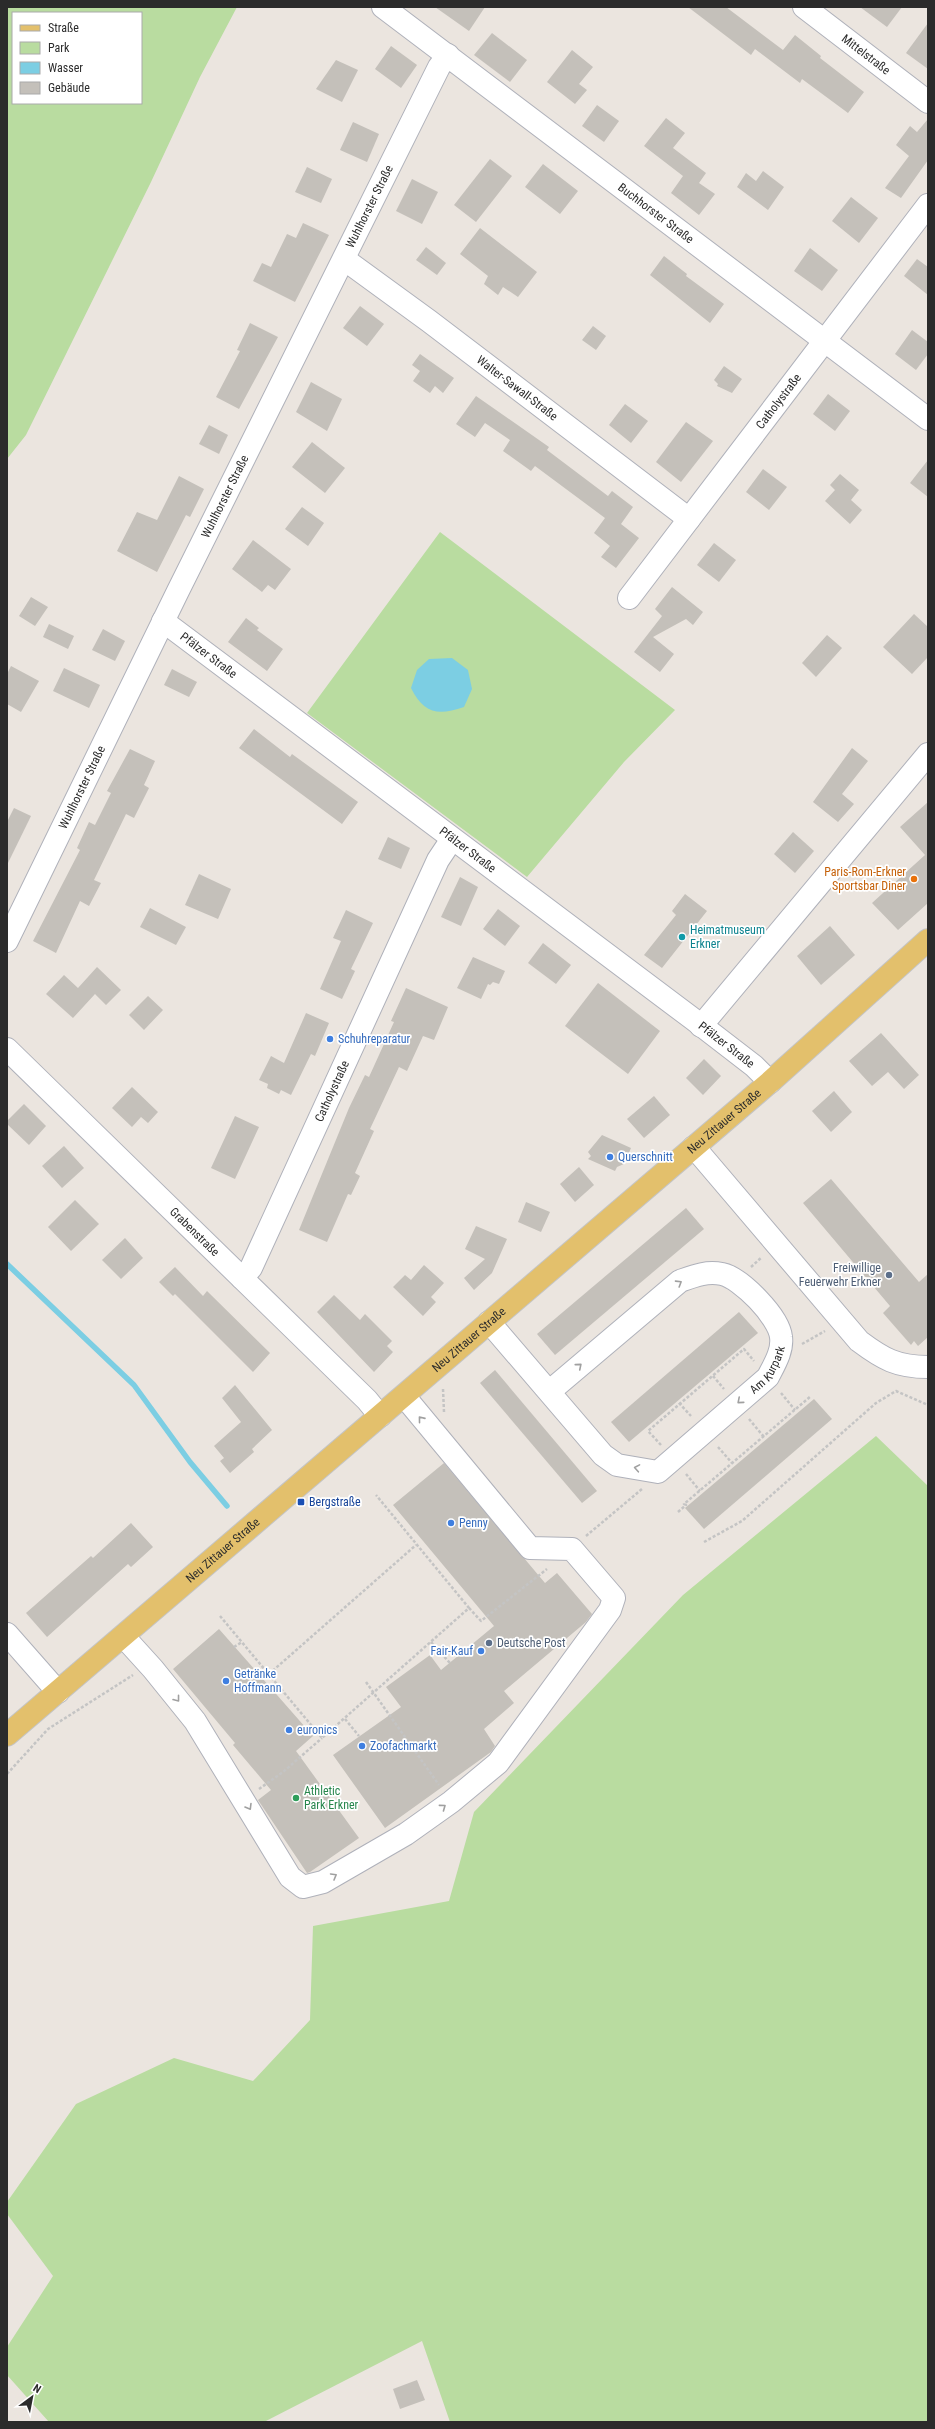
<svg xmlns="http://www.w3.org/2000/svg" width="935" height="2429" font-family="'Roboto Condensed',sans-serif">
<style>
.green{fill:#b9dca0;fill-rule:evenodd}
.water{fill:#7ccee3}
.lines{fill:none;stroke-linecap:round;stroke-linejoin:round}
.stream{stroke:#7ccee3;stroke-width:5.5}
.building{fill:#c4c0ba}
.minor-casing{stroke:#afb1ba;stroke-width:24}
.major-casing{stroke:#c4c4c4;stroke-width:24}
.path{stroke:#c4c4c4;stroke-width:2.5;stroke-dasharray:3 2;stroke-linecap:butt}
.minor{stroke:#fff;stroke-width:22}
.major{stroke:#e3c06c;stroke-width:22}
.oneway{stroke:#a0a0a0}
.food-dot{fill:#e8710a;stroke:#fff;stroke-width:1.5}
.culture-dot{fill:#0f9aa8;stroke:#fff;stroke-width:1.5}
.shop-dot{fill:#3f7fe0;stroke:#fff;stroke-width:1.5}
.service-dot{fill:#5c6f8a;stroke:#fff;stroke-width:1.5}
.transit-dot{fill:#1a4fb4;stroke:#fff;stroke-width:1.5}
.leisure-dot{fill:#2e9e5b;stroke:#fff;stroke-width:1.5}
.labels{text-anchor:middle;stroke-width:3.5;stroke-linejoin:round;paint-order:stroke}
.street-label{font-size:12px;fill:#2b2b2b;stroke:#fff}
.food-label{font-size:12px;fill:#c56008;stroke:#fff;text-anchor:end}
.culture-label{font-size:12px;fill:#0d838f;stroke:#fff;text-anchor:start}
.shop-label{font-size:12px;fill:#366cbe;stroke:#fff;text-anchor:start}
.service-label{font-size:12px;fill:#4e5e75;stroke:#fff;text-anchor:end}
.transit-label{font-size:12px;fill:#164399;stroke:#fff;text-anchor:start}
.leisure-label{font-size:12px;fill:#27864d;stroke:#fff;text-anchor:start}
</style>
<rect width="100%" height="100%" fill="#ebe5df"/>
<g class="green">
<path d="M7,7H237L200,77L151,182L26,435L7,459ZM13,13H141V103H13Z"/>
<path d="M440,532L675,710L624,762L527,877L307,713Z"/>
<path d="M876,1436L928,1486V2422H450L422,2341L264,2422H49L7,2375V2347L53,2276L7,2214V2202L76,2104L174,2058L253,2081L310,2020L313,1926L449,1901L474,1812L683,1595Z"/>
</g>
<path class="water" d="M452,658L468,670L472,689L464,707C438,716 424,714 411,688L417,670L429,659Z"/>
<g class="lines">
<path class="stream" d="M7,1264L134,1385L190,1462L227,1506"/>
</g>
<g class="building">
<path d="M435,7H485L469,31Z"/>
<path d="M688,7H726L783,50L795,35L821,56L820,58L864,92L848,113L802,79L800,83L755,49L751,55Z"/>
<path d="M860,7H902L887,27Z"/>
<path d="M928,23V69L906,53Z"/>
<path d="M492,33L527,60L510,82L474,55Z"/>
<path d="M391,46L417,65L401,88L375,69Z"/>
<path d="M572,50L593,67L579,84L587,90L575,104L547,82Z"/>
<path d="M336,60L358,70L342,102L316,89Z"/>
<path d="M597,105L619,121L604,142L582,126Z"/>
<path d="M666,118L685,133L673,148L706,173L699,183L715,194L699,215L671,193L683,176L644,146Z"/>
<path d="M928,119V160L901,198L885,188L909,156L896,145L910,126L917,132Z"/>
<path d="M353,122L379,134L367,162L340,150Z"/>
<path d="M490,159L512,176L476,222L454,205Z"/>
<path d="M543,164L578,191L560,214L525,187Z"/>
<path d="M307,167L332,179L321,203L295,192Z"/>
<path d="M763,171L784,187L768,210L737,187L746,173L756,181Z"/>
<path d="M412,179L438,192L422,224L396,211Z"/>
<path d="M851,197L878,218L859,243L832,221Z"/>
<path d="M303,223L329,235L295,302L253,281L262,263L271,267L287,234L296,238Z"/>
<path d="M480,228L537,272L518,297L503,287L498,295L484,284L488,276L460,254Z"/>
<path d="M426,247L446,263L437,275L416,260Z"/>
<path d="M810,248L838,270L822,291L794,271Z"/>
<path d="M664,256L687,274L686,276L724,304L710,323L650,275Z"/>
<path d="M917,259L928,267V295L904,276Z"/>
<path d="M360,306L384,324L367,346L343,328Z"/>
<path d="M250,323L278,337L239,409L216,397L240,351L237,350Z"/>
<path d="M593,326L606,336L596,350L582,340Z"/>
<path d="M912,330L928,342V354L916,370L895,354Z"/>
<path d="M420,354L454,378L443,393L435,386L430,393L413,381L420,371L412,365Z"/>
<path d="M724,366L742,379L732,393L717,386L718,384L714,380Z"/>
<path d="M311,382L342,399L327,431L296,412Z"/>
<path d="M828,394L850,411L835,431L813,414Z"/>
<path d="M476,396L549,447L547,450L608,496L612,491L633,507L621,524L639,538L616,568L601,557L610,546L594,533L605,518L535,466L531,471L503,451L510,440L485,423L475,437L456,424Z"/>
<path d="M625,404L648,421L631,443L609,425Z"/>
<path d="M686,422L713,441L681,482L656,462Z"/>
<path d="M209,425L228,435L219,454L199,444Z"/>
<path d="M312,442L345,468L325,493L292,467Z"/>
<path d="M928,460V497L910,483Z"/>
<path d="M763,469L787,487L769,510L746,492Z"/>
<path d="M840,474L859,490L851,500L862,510L850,524L825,501L835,490L830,485Z"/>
<path d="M179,476L204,489L190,517L186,515L157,572L117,551L137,512L157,520Z"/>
<path d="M302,507L324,523L308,546L285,529Z"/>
<path d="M253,540L291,569L275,590L268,585L262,592L232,569Z"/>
<path d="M714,543L736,560L719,582L697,565Z"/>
<path d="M672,587L703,612L693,625L686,619L653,637L674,654L660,672L634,652L662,616L655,609Z"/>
<path d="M31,597L48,607L35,626L19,616Z"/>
<path d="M914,614L928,627V657L912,674L883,647Z"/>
<path d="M246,618L259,628L257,630L283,649L267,671L228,642Z"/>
<path d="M49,624L74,636L68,649L43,637Z"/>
<path d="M103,629L125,641L115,661L92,650Z"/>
<path d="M827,635L842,648L816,677L802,663Z"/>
<path d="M11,666L39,681L21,712L7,704V674Z"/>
<path d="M64,668L100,685L89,708L53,691Z"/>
<path d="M172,669L197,682L189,697L164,685Z"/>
<path d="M254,729L290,757L292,754L358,802L342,824L239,748Z"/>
<path d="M852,748L868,761L842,794L854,804L838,822L813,802Z"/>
<path d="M130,749L155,761L144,785L149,788L134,818L126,814L94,880L101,883L89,906L80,901L56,953L33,941L80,850L77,848L89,822L95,825L111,793L107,791Z"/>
<path d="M928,802V903L898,930L872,903L925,855L900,827Z"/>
<path d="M14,808L31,816L7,865V822Z"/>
<path d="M793,832L814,851L795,873L774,854Z"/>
<path d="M388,837L410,848L401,869L378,859Z"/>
<path d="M199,874L231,889L218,919L185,905Z"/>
<path d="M460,877L478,887L461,926L441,917Z"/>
<path d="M685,894L707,911L662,968L644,955L676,915L672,911Z"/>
<path d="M150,908L186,927L176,945L140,927Z"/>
<path d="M498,909L520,926L505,946L483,929Z"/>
<path d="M346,910L373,923L351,969L355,971L342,999L320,989L341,941L333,938Z"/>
<path d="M830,926L855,955L821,985L797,956Z"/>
<path d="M543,943L571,965L556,984L528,963Z"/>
<path d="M473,957L505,971L499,984L493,982L490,985L488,984L481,999L457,988Z"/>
<path d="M97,967L121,990L106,1005L95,994L73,1018L46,994L64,975L78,988Z"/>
<path d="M598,983L660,1031L628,1074L565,1026Z"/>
<path d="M406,988L448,1007L434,1040L423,1036L407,1071L399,1067L370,1129L374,1131L355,1173L360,1176L351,1195L348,1194L327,1242L299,1230L349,1108L365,1075L369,1077L394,1022L391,1021Z"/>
<path d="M148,996L163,1010L144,1030L129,1015Z"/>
<path d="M306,1013L329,1023L315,1056L311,1054L291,1095L281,1090L279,1094L267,1088L268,1084L259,1080L271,1056L284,1063Z"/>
<path d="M881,1033L919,1075L904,1089L888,1072L872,1086L849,1061Z"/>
<path d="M704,1059L721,1076L703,1095L686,1078Z"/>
<path d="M132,1087L158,1112L148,1123L141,1117L132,1127L112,1108Z"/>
<path d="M834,1091L852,1112L831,1132L812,1111Z"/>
<path d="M654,1096L670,1115L644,1138L627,1119Z"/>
<path d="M24,1104L46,1126L29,1145L7,1124V1121Z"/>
<path d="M235,1116L259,1127L235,1179L211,1168Z"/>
<path d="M602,1135L631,1148L624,1164L617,1167L615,1171L588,1159L591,1156L588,1152Z"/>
<path d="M64,1146L84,1168L62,1188L42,1166Z"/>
<path d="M579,1167L594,1185L575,1202L560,1184Z"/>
<path d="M831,1179L919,1282L928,1274V1337L918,1346L914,1341L911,1345L883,1313L890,1306L803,1203Z"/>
<path d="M75,1200L99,1224L71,1251L48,1227Z"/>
<path d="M526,1202L550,1212L541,1232L518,1222Z"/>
<path d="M686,1208L704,1229L555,1355L537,1334Z"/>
<path d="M476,1226L507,1239L492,1273L474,1290L464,1278L485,1259L465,1249Z"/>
<path d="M125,1238L143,1258L121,1279L102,1260Z"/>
<path d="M424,1265L444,1283L431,1297L436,1302L423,1316L393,1287L405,1275L411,1280Z"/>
<path d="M175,1267L203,1296L207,1291L270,1353L253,1372L175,1294L173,1296L159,1282Z"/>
<path d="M334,1295L360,1320L365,1314L392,1341L387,1346L393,1352L374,1372L317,1312Z"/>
<path d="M739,1312L758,1333L629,1442L611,1422Z"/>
<path d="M495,1370L597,1491L582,1503L480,1383Z"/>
<path d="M235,1385L272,1430L252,1449L254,1452L230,1473L220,1461L224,1458L214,1446L241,1422L222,1398Z"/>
<path d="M814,1399L832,1419L704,1529L685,1508Z"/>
<path d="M444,1463L545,1583L557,1573L592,1614L586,1622L504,1691L514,1703L484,1729L495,1746L491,1752L385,1828L333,1755L401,1707L386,1687L430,1655L441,1670L494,1626L393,1505Z"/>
<path d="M131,1523L153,1547L131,1567L128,1564L47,1637L26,1613L91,1556L93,1558Z"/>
<path d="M219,1629L313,1736L296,1751L359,1838L310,1872L307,1873L258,1800L271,1790L233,1745L235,1743L173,1669Z"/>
<path d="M417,2380L425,2400L400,2409L393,2389Z"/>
</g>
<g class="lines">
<g class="minor-casing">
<g id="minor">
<path id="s1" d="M383,7L928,419"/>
<path id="s2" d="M804,7L928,102"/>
<path id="s3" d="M344,259L429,321L689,519"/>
<path id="s4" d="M629,598L928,205"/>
<path id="s5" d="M163,621L693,1019L754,1066L770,1082"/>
<path id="s6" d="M7,941L178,591L439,67L448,55"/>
<path d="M701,1026L928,754"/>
<path id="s7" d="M7,1049L367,1400L380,1416"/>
<path d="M694,1147L859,1341C883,1359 897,1367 928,1367"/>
<path id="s8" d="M242,1278L251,1268L438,860L452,839"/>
<path id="s9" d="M489,1322L603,1455L617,1465L658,1472L768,1377C774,1365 783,1351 781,1337C779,1317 741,1278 722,1274C706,1271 694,1276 680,1281L550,1391"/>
<path d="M7,1634L58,1692"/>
<path d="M124,1637L153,1669L195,1721L290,1877L303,1887L323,1882L406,1834L451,1802L498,1763L610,1610L614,1598L572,1549L530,1548L404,1396"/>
</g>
</g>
<g class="major-casing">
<g id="major">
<path id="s10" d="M7,1735L770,1082L928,940"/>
</g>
</g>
<g class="path">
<path d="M751,1267L762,1257"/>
<path d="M802,1344L825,1331"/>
<path d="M713,1376L724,1389"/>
<path d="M443,1389L444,1412"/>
<path d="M781,1393L795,1410"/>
<path d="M679,1403L691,1416"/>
<path d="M749,1419L764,1437"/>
<path d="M661,1445L648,1431L744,1349L754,1361"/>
<path d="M718,1447L732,1463"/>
<path d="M686,1474L700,1491"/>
<path d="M678,1512L686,1505L684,1504L811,1396"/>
<path d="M586,1536L642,1489"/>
<path d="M704,1542L742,1521L876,1403L896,1391L928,1405"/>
<path d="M469,1608L481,1621L547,1569"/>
<path d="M220,1616L322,1738L469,1608L376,1495"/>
<path d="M431,1642L450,1663"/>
<path d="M234,1647L242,1642"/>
<path d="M269,1674L416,1545"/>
<path d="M366,1682L439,1785"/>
<path d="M345,1719L359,1736"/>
<path d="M7,1774L48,1729L133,1675"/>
<path d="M259,1789L283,1772L322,1738"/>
</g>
<use href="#minor" class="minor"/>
<use href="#major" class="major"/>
</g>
<defs><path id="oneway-chevron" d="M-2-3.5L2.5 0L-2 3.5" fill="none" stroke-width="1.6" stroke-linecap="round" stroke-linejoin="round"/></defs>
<g class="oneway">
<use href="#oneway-chevron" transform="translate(679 1283) rotate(-32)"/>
<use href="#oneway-chevron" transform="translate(579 1366) rotate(-40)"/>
<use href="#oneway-chevron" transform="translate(740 1401) rotate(139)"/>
<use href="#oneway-chevron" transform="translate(421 1419) rotate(-129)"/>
<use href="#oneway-chevron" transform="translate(637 1468) rotate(-170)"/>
<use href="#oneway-chevron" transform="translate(177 1699) rotate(52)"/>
<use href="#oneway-chevron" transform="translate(249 1807) rotate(59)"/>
<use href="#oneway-chevron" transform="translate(443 1807) rotate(-36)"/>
<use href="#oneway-chevron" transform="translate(334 1876) rotate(-30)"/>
</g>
<circle class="food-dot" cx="914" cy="879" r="4"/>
<circle class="culture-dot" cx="682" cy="937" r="4"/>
<g class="shop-dot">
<circle cx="330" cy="1039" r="4"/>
<circle cx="610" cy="1157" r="4"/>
<circle cx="451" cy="1523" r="4"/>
<circle cx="481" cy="1651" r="4"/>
<circle cx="226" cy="1681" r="4"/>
<circle cx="289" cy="1730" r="4"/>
<circle cx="362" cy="1746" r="4"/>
</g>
<g class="service-dot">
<circle cx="889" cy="1275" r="4"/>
<circle cx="489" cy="1643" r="4"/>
</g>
<rect class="transit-dot" x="297" y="1498" width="8" height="8" rx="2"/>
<circle class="leisure-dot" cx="296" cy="1798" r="4"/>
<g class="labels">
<g class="street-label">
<text dy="4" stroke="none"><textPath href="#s2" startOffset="78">Mittelstraße</textPath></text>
<text dy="4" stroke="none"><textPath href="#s6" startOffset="819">Wuhlhorster Straße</textPath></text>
<text dy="4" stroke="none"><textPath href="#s1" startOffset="342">Buchhorster Straße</textPath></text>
<text dy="4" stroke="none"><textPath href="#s3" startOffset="216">Walter-Sawall-Straße</textPath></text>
<text dy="4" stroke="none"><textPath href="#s4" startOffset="247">Catholystraße</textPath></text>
<text dy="4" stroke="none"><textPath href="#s6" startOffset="495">Wuhlhorster Straße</textPath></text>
<text dy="4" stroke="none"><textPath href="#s5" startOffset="57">Pfälzer Straße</textPath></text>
<text dy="4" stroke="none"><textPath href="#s6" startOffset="171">Wuhlhorster Straße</textPath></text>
<text dy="4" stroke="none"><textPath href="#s5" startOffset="381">Pfälzer Straße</textPath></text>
<text dy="4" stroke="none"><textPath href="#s5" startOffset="705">Pfälzer Straße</textPath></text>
<text dy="4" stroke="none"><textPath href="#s8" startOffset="208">Catholystraße</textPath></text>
<text dy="4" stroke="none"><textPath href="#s10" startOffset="944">Neu Zittauer Straße</textPath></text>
<text dy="4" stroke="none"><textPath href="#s7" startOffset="262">Grabenstraße</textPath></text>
<text dy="4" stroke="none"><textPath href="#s10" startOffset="608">Neu Zittauer Straße</textPath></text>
<text dy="4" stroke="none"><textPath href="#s9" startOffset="385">Am Kurpark</textPath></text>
<text dy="4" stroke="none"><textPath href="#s10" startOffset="284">Neu Zittauer Straße</textPath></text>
</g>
<g class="food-label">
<text x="906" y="876">Paris-Rom-Erkner<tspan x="906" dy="14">Sportsbar Diner</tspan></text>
</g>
<g class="culture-label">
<text x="690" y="934">Heimatmuseum<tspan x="690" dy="14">Erkner</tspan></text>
</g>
<g class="shop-label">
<text x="338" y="1043">Schuhreparatur</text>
<text x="618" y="1161">Querschnitt</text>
<text x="459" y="1527">Penny</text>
<text x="473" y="1655" text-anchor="end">Fair-Kauf</text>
<text x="234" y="1678">Getränke<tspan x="234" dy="14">Hoffmann</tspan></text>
<text x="297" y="1734">euronics</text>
<text x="370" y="1750">Zoofachmarkt</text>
</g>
<g class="service-label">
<text x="881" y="1272">Freiwillige<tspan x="881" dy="14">Feuerwehr Erkner</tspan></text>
<text x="497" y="1647" text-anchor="start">Deutsche Post</text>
</g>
<g class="transit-label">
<text x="309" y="1506">Bergstraße</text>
</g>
<g class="leisure-label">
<text x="304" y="1795">Athletic<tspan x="304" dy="14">Park Erkner</tspan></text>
</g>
</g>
<rect width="935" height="2429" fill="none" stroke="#2b2b2b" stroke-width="16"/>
<rect x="12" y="12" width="130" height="92" fill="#ffffff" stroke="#aaaaaa"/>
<rect x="20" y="25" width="20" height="6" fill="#e3c06c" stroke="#aaaaaa"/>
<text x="48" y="32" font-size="12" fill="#2b2b2b">Straße</text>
<rect x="20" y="42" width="20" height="12" fill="#b9dca0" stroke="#aaaaaa"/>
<text x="48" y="52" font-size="12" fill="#2b2b2b">Park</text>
<rect x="20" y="62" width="20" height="12" fill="#7ccee3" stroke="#aaaaaa"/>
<text x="48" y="72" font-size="12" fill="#2b2b2b">Wasser</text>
<rect x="20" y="82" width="20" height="12" fill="#c4c0ba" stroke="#aaaaaa"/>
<text x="48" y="92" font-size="12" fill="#2b2b2b">Gebäude</text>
<g transform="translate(32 2397) rotate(32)" stroke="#ffffff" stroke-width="3" paint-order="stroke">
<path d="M0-3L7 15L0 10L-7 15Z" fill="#2b2b2b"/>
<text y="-6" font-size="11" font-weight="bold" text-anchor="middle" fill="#2b2b2b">N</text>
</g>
</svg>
